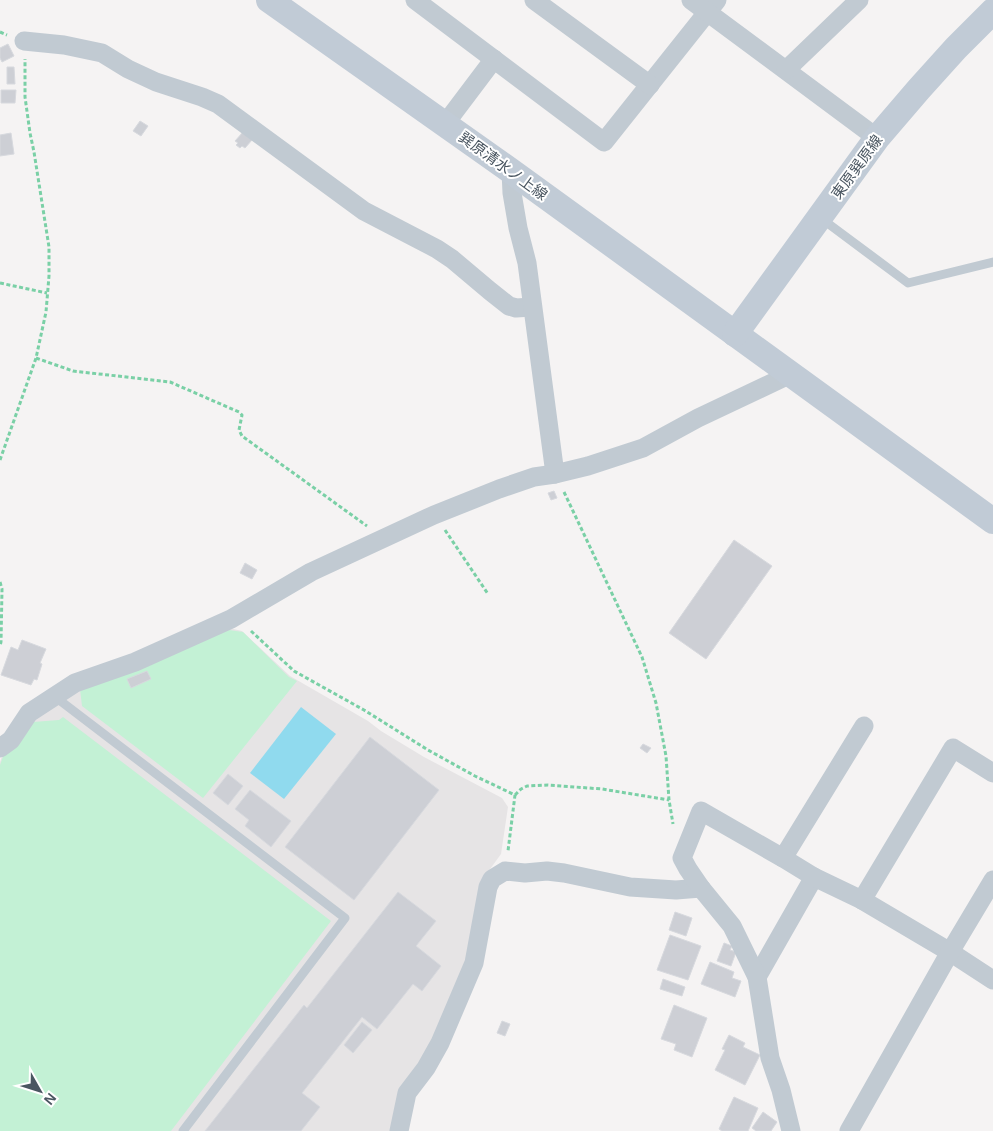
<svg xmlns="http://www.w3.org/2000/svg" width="993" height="1131" font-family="Helvetica,'Noto Sans JP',sans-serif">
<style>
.education{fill:#e6e4e5}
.green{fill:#c3f1d5}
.water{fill:#90daee}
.building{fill:#cdcfd5;stroke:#d7d9de}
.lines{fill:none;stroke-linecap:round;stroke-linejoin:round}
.path{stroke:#7ad0a6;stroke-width:3;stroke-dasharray:4 2.5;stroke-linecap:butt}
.lane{stroke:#c1cad2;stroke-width:9}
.street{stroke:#c1cad2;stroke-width:19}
.secondary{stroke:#c1cbd6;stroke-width:26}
.labels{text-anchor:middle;stroke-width:4;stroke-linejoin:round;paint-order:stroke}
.street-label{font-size:15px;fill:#4a5661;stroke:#fff}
</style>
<rect width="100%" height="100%" fill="#f5f3f3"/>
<path class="education" d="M229,628L242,631L290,676L368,721L381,731L424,757L502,798L508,807L501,854L485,876L466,961L431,1043L391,1131H0V762L3,753L32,722L79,688Z"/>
<g class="green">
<path d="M229,630L243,632L289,677L297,681L203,798L82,706L80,689Z"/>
<path d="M63,717L331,921L171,1131H0V765L4,754L20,743L33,722L59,720Z"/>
</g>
<path class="water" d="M301,707L336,734L284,799L250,773Z"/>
<g class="building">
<path d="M8,44L14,56L2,62L0,58V48Z"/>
<path d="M7,67H14L15,84H7Z"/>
<path d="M1,90H16L15,103H1Z"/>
<path d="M140,121L148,126L141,136L133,131Z"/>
<path d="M243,132L252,140L245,148L242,146L240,148L236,145L238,143L235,141Z"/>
<path d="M11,133L14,154L0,156V135Z"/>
<path d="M554,491L557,498L551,500L548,493Z"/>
<path d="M734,540L772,566L706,659L669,633Z"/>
<path d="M245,563L257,570L252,579L240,573Z"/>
<path d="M22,640L46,649L40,663L42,664L37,680L34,679L31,685L1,675L11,647L18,650Z"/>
<path d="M147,671L151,679L131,688L127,679Z"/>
<path d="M370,737L439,790L354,900L285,847Z"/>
<path d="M643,744L651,748L647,753L640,748Z"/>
<path d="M228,774L243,786L228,805L213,793Z"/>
<path d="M250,790L291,821L271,847L245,826L249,820L235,809Z"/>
<path d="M398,892L436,921L416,946L441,966L422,991L413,984L377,1029L362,1017L302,1093L320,1107L301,1131H205L304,1005L307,1008Z"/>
<path d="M675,912L692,918L686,936L669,930Z"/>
<path d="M670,935L701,946L688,980L657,970Z"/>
<path d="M724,943L732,946L730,950L736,952L731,966L717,961Z"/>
<path d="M710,962L734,972L732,978L741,981L735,997L701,984Z"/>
<path d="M663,979L685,987L682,996L660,989Z"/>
<path d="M674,1005L707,1018L692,1057L674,1050L676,1044L661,1039Z"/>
<path d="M502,1021L510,1024L505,1036L497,1033Z"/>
<path d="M362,1022L372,1030L353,1053L344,1045Z"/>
<path d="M729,1035L745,1043L743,1047L760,1055L745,1085L715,1070L725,1050L722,1049Z"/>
<path d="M734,1097L758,1108L748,1131H722L719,1129Z"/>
<path d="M763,1112L777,1122L771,1131H756L752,1128Z"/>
</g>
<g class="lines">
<g class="path">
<path d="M0,32L7,35"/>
<path d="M0,283L47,293"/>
<path d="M36,358L73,371L170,382L239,412L242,415L239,430L242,436L367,526"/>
<path d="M0,460L36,358L46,312L49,276V247L34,152L30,133L25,97V59"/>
<path d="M564,492L642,657L656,703L666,756L669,800L673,824"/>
<path d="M445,530L488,594"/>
<path d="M0,582L2,589L1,642L0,646"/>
<path d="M251,631L294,671L364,710L428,750L475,776L515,795L508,851"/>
<path d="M515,795L521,789L527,786L548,785L602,789L669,800"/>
</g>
<g class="lane">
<path d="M822,219L908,283L993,262"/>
<path d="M54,696L345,918L183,1131"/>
</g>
<g class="street">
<path d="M415,0L604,142L717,0"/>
<path d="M534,0L650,85"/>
<path d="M691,0L877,138"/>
<path d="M24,41L64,45L102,53L128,69L156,82L202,97L218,104L364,211L437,249L452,259L490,291L509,306L516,308L532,307"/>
<path d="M786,70L859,0"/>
<path d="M445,124L494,59"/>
<path d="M511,171L512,193L518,228L527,263L555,474"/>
<path d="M0,748L11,740L29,713L75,683L135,662L231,619L311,572L434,515L499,489L534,477L555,474L588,466L643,448L698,418L791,374"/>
<path d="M783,858L864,726"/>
<path d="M862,900L953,748L993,773"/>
<path d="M757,977L814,877"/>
<path d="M399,1131L407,1093L426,1068L440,1043L474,963L488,887L492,879L505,871L525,873L547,871L564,873L630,887L676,890L701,888"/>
<path d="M791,1131L781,1090L770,1058L757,977L732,926L701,888L688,869L682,858L701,811L783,858L814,877L862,900L950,952L993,980"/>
<path d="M849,1131L950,952L993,880"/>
</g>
<g class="secondary">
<path d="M269,0L511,171L993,521"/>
<path d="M735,334L877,138L919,89L956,48L993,11"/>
</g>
</g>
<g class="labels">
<g class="street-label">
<text transform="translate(503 166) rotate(36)" y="5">巽原清水ノ上線</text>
<text transform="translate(857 167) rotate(-54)" y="5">東原巽原線</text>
</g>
</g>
<g transform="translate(40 1091) rotate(129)" stroke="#ffffff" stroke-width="4" paint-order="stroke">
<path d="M0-4L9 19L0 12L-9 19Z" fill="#4a5661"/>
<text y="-8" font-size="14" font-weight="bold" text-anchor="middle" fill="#4a5661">N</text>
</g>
</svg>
